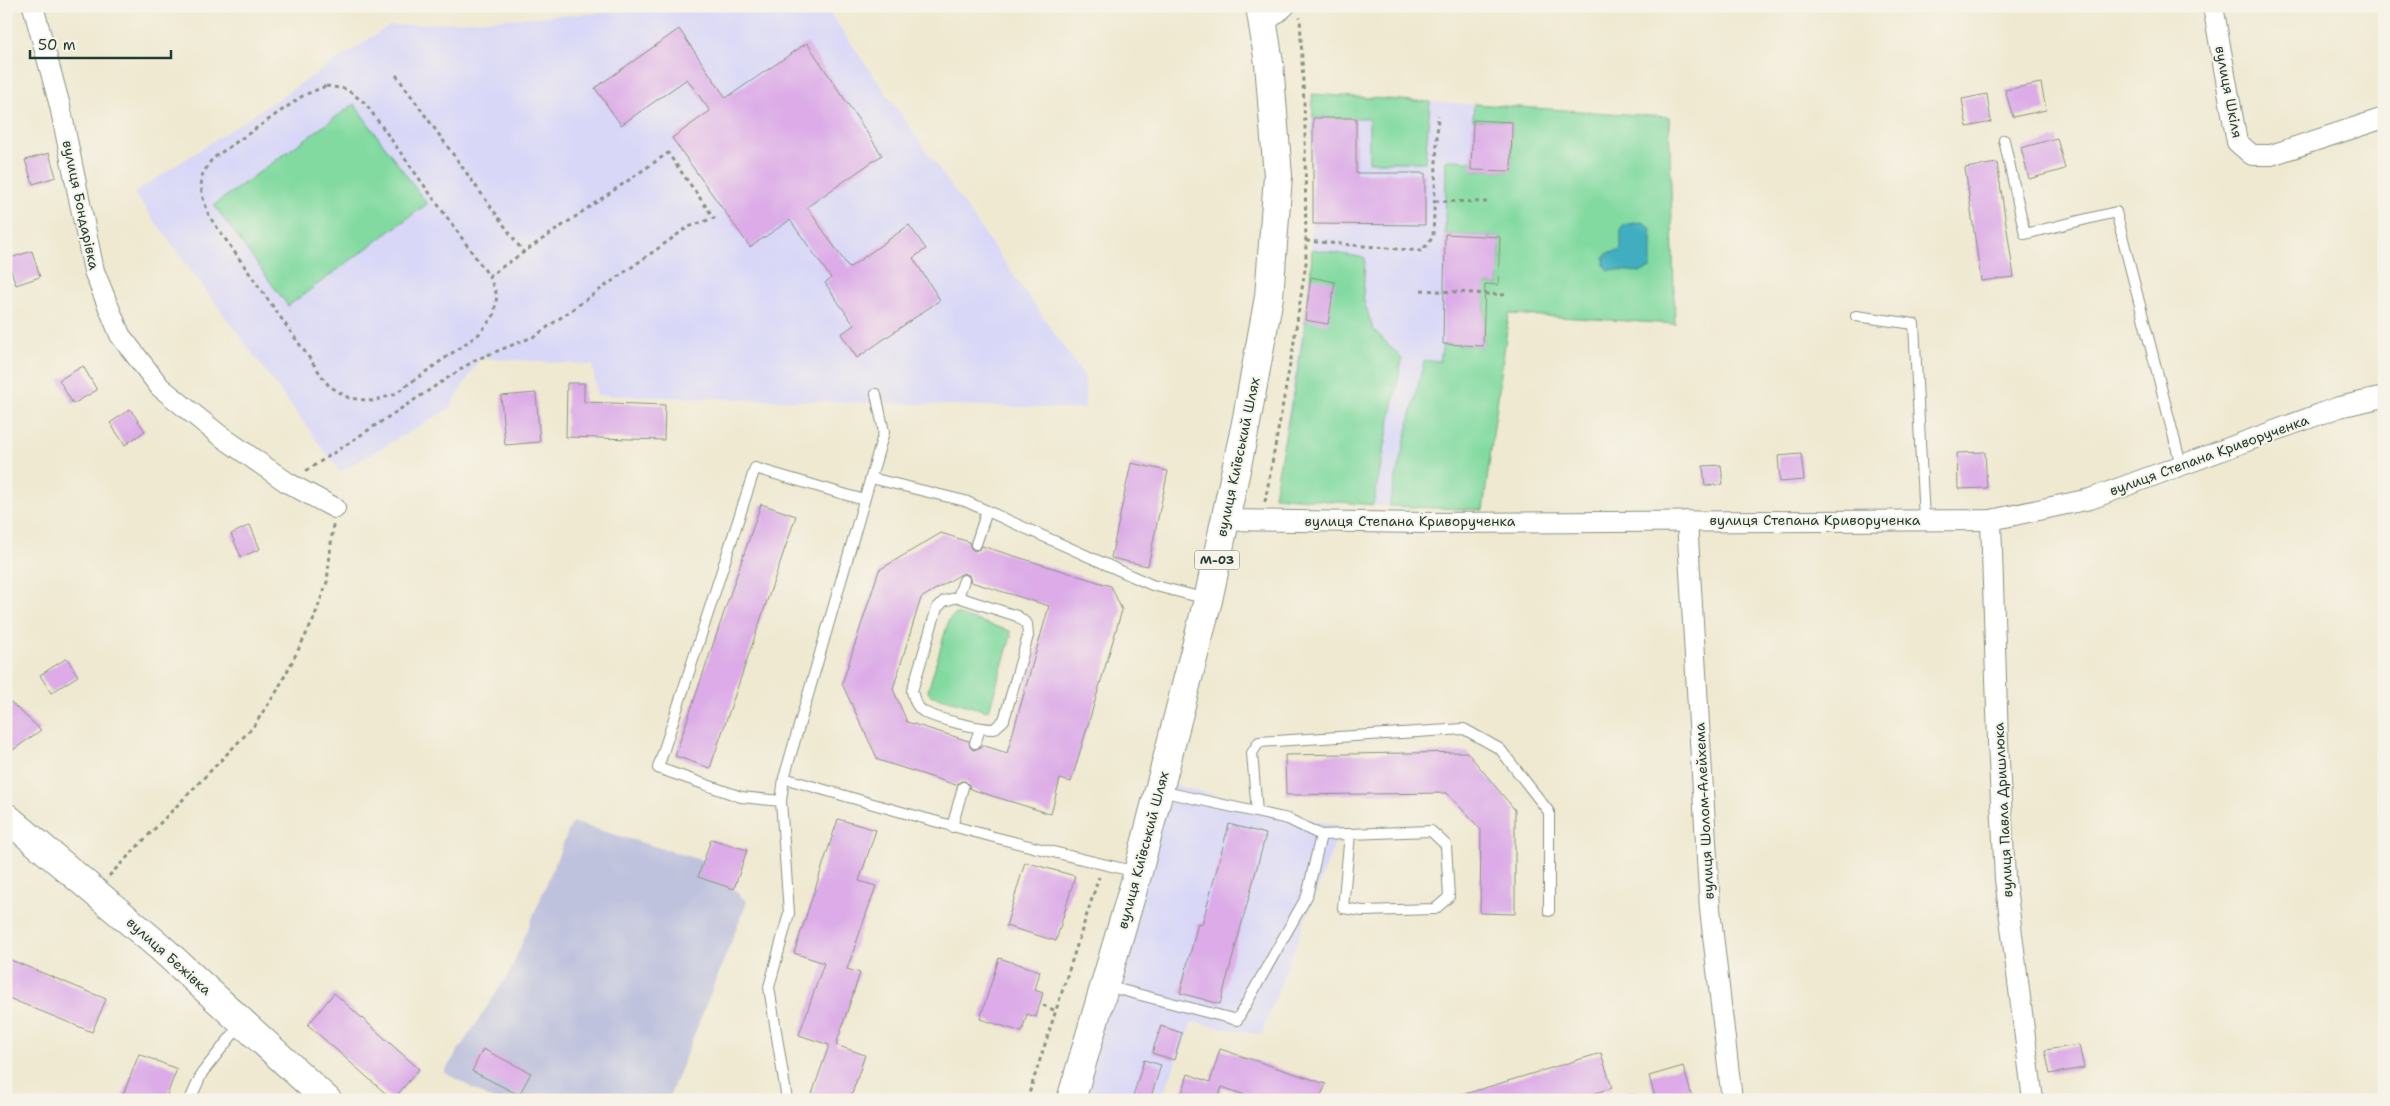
<svg xmlns="http://www.w3.org/2000/svg" width="2390" height="1106" font-family="'Shantell Sans',sans-serif">
<style>
.built{fill:#d8d7f8}
.industrial{fill:#bfc2dd}
.green{fill:#82daa0;stroke:#508c6a}
.water{fill:#41adc0;stroke:#30757a}
.building{fill:#dcabe8;fill-rule:evenodd}
.lines{fill:none;stroke-linecap:round;stroke-linejoin:round}
.service-casing{stroke:#879382;stroke-width:12}
.minor-casing{stroke:#879382;stroke-width:22}
.secondary-casing{stroke:#879382;stroke-width:30}
.trunk-casing{stroke:#879382;stroke-width:30}
.path{stroke:#879382;stroke-width:3;stroke-dasharray:4 4;stroke-linecap:butt}
.service{stroke:#fff;stroke-width:10}
.minor{stroke:#fff;stroke-width:20}
.secondary{stroke:#fff;stroke-width:28}
.trunk{stroke:#fff;stroke-width:28}
.labels{text-anchor:middle;stroke-width:4;stroke-linejoin:round;paint-order:stroke}
.shield{fill:#f7f3e8;stroke:#60746a;stroke-width:1}
.shield-label{font-size:12px;font-weight:bold;fill:#1f3d34}
.street-label{font-size:14px;fill:#1f3d34;stroke:#f7f3e8}
</style>
<rect width="100%" height="100%" fill="#f7f3e8"/>
<filter id="ink" filterUnits="userSpaceOnUse"><feTurbulence type="fractalNoise" baseFrequency=".02" numOctaves="2"/><feDisplacementMap in="SourceGraphic" scale="10" xChannelSelector="R" yChannelSelector="G"/><feConvolveMatrix kernelMatrix="1 2 1 2 8 2 1 2 1" color-interpolation-filters="sRGB"/></filter>
<filter id="wash" filterUnits="userSpaceOnUse"><feTurbulence type="fractalNoise" baseFrequency=".0096" numOctaves="4" result="noise"/><feDisplacementMap in="SourceGraphic" scale="20" xChannelSelector="R" yChannelSelector="G"/><feGaussianBlur stdDeviation="1.12" result="paint"/><feColorMatrix in="noise" values="0 0 0 0 0 0 0 0 0 0 0 0 0 0 0 0 0 1.4 0 .05"/><feComposite in="paint" operator="in"/></filter>
<g filter="url(#wash)">
<rect width="100%" height="100%" fill="#efe9d1"/>
<g class="built">
<path d="M716,6H825L1085,377V409L596,395L593,365L480,358L449,409L340,472L134,193L389,26Z"/>
<path d="M1312,94L1669,117L1675,324L1509,314L1483,510L1384,506L1274,496L1311,277Z"/>
<path d="M1171,784L1341,827L1261,1035L1192,1022L1161,1100H1076Z"/>
</g>
<path class="industrial" d="M572,822L704,861L747,902L668,1100H493L444,1072L510,972Z"/>
<g class="green">
<path d="M1312,94L1430,102L1425,162H1369V118H1313Z"/>
<path d="M354,104L427,204L288,306L214,205Z"/>
<path d="M1474,104L1669,117L1675,324L1509,314L1483,510L1389,506L1424,361H1440L1443,344L1483,346L1485,284L1498,285L1500,237L1445,234L1446,160L1471,161L1472,170L1511,171L1512,122L1473,120Z"/>
<path d="M1312,249L1365,258L1363,298L1373,329L1402,359L1373,505L1274,496C1288,416 1309,329 1312,249Z"/>
<path d="M956,614L1010,631L1011,636L990,707L987,711L930,695L928,691L949,619Z"/>
</g>
<path class="water" d="M1642,222L1648,225L1651,230V268L1641,272L1608,270L1604,266V256L1608,253L1620,251C1623,242 1618,234 1623,225Z"/>
<g id="blocks">
<g class="building">
<path d="M679,29L726,98L807,43L882,155L807,207L849,268L909,225L926,249L913,258L940,300L857,358L841,334L854,325L825,283L831,278L790,220L750,247L672,138L710,111L687,79L621,125L595,88Z"/>
<path d="M2041,83L2046,110L2013,117L2005,90Z"/>
<path d="M1987,94L1991,122L1967,127L1962,99Z"/>
<path d="M1313,118H1356V173H1425V225L1313,224Z"/>
<path d="M1473,120L1512,122L1511,171L1471,170Z"/>
<path d="M2057,138L2065,169L2029,179L2021,148Z"/>
<path d="M49,153L56,177L33,184L25,160Z"/>
<path d="M1997,163L2014,277L1981,281L1965,168Z"/>
<path d="M1445,234L1500,237L1498,285L1485,284L1483,346L1443,344Z"/>
<path d="M32,251L40,277L16,285L7,259Z"/>
<path d="M1311,277L1335,282L1328,324L1305,320Z"/>
<path d="M83,366L97,390L73,404L59,380Z"/>
<path d="M567,383H584V402L665,405L664,440L566,437Z"/>
<path d="M536,393L540,442L505,445L501,396Z"/>
<path d="M130,409L145,431L125,445L110,423Z"/>
<path d="M1985,452L1987,488L1958,489L1957,453Z"/>
<path d="M1801,454L1804,480L1780,482L1778,456Z"/>
<path d="M1131,463L1168,471L1148,566L1111,558Z"/>
<path d="M1721,465L1723,484L1705,486L1703,466Z"/>
<path d="M761,504L796,516L710,768L675,756Z"/>
<path d="M250,525L260,549L241,557L231,534Z"/>
<path d="M941,533L969,542L971,548L974,551L980,549L982,546L1111,586L1122,610L1071,782L1060,779L1051,814L970,789L969,785L965,781H961L956,785L878,760L842,684L879,570ZM963,573L969,575L971,582L1049,606L1007,753L982,745L979,748L973,750L970,747L969,741L907,722L893,689L921,598Z"/>
<path d="M67,658L78,676L51,693L40,675Z"/>
<path d="M6,698L41,730L6,755Z"/>
<path d="M1467,752L1515,810V914L1480,913L1481,830L1447,793L1286,795L1285,755Z"/>
<path d="M838,819L876,830L859,881L876,886L847,969L860,973L836,1045L865,1055L850,1100H810L829,1045L799,1035L824,963L794,953Z"/>
<path d="M1229,824L1266,834L1220,1004L1180,993L1198,923L1202,924Z"/>
<path d="M711,839L747,850L734,889L698,877Z"/>
<path d="M1025,862L1075,876L1056,941L1006,926Z"/>
<path d="M6,958L106,999L92,1032L6,997Z"/>
<path d="M999,958L1040,971L1035,990L1043,993L1036,1017L1027,1014L1022,1032L980,1019Z"/>
<path d="M334,993L419,1069L393,1100L308,1025Z"/>
<path d="M1161,1026L1182,1033L1174,1060L1152,1053Z"/>
<path d="M2079,1045L2084,1068L2050,1074L2045,1050Z"/>
<path d="M483,1049L531,1073L519,1095L472,1071Z"/>
<path d="M1220,1049L1326,1084L1319,1100H1259L1222,1087L1218,1100H1180L1188,1074L1210,1082Z"/>
<path d="M1601,1053L1612,1088L1572,1100H1459L1458,1096Z"/>
<path d="M139,1054L177,1069L165,1100H121Z"/>
<path d="M1144,1060L1161,1065L1150,1100H1132Z"/>
<path d="M1683,1066L1693,1100H1656L1649,1076Z"/>
</g>
</g>
</g>
<g filter="url(#ink)">
<use href="#blocks" fill-opacity="0" stroke="#879382" stroke-width="1"/>
<g class="lines">
<g class="service-casing">
<g id="service">
<path d="M2004,140L2025,234L2116,212L2181,465"/>
<path d="M1856,316L1914,324L1924,520"/>
<path d="M871,478L965,501L1152,585L1207,599"/>
<path d="M976,544L987,511"/>
<path d="M958,597L1017,616L1027,624L1028,636L1004,720L994,729C978,729 937,719 924,712C916,707 914,699 912,691L937,608L944,601Z"/>
<path d="M958,597L964,580"/>
<path d="M975,743L980,729"/>
<path d="M784,778C901,813 1018,845 1137,872"/>
<path d="M781,801L741,797L658,768L755,468L864,500"/>
<path d="M1257,812L1252,753L1259,742L1464,729L1500,749L1549,812V911"/>
<path d="M952,827L963,787"/>
<path d="M1321,835L1431,831L1446,845L1449,897L1435,909L1363,911L1343,908L1350,834"/>
<path d="M1106,986L1237,1020L1307,896L1321,835L1288,819L1160,791"/>
<path d="M190,1100L202,1073L241,1024"/>
<path d="M787,1100L769,987L789,913L781,801L784,778L884,432L876,394"/>
<path d="M1631,1100H1632"/>
</g>
</g>
<g class="minor-casing">
<g id="minor">
<path d="M33,6L60,106L94,271L120,335L160,387L218,434L288,483L335,508"/>
<path d="M2213,6L2237,142L2252,155H2271L2384,118"/>
<path d="M1263,24L1285,6"/>
<path d="M1226,520L1424,523L1991,520L2090,499L2339,407L2384,397"/>
<path d="M1991,520L1998,742L2005,879L2033,1100"/>
<path d="M1687,521L1710,909L1732,1100"/>
</g>
</g>
<g class="secondary-casing">
<path id="secondary" d="M6,817L160,947L327,1100"/>
</g>
<g class="trunk-casing">
<path id="trunk" d="M1071,1100L1138,872L1208,600L1246,423L1269,297L1278,176L1269,63L1260,6"/>
</g>
<g class="path">
<path d="M396,75L524,253"/>
<path d="M326,86L346,89L365,103L489,276L497,295L494,315L479,334L393,395L372,401L349,398L329,386L209,216L202,195L201,177L212,159L304,95Z"/>
<path d="M1435,201L1489,202"/>
<path d="M1306,241L1422,251L1433,237L1438,115"/>
<path d="M1421,290L1507,295"/>
<path d="M306,471L475,360L535,336L688,227L714,218L668,153L489,276"/>
<path d="M1265,502L1293,348L1306,263L1305,125L1300,17"/>
<path d="M109,876L253,727L277,691L313,621L327,582L333,525"/>
<path d="M1043,1005L1056,1011"/>
<path d="M1027,1100L1099,877"/>
</g>
<use href="#service" class="service"/>
<use href="#minor" class="minor"/>
<use href="#secondary" class="secondary"/>
<use href="#trunk" class="trunk"/>
</g>
</g>
<g class="labels">
<rect class="shield" x="1194.5" y="550.5" width="45" height="19" rx="4"/>
<g class="shield-label">
<text x="1217" y="564">М-03</text>
</g>
<g class="street-label">
<text transform="translate(2229 92) rotate(79)" y="5">вулиця Шкіля</text>
<text transform="translate(81 205) rotate(78)" y="5">вулиця Бондарівка</text>
<text transform="translate(2209 455) rotate(-20)" y="5">вулиця Степана Криворученка</text>
<text transform="translate(1238 457) rotate(-78)" y="5">вулиця Київський Шлях</text>
<text x="1815" y="525">вулиця Степана Криворученка</text>
<text x="1410" y="526">вулиця Степана Криворученка</text>
<text transform="translate(2003 810) rotate(-93)" y="5">вулиця Павла Дришлюка</text>
<text transform="translate(1704 811) rotate(-93)" y="5">вулиця Шолом-Алейхема</text>
<text transform="translate(1143 850) rotate(-75)" y="5">вулиця Київський Шлях</text>
<text transform="translate(169 956) rotate(42)" y="5">вулиця Бежівка</text>
</g>
</g>
<rect width="2390" height="1106" fill="none" stroke="#f7f3e8" stroke-width="25"/>
<path d="M30 50v8h141v-8" fill="none" stroke="#1f3d34" stroke-width="2.5"/>
<text x="38" y="50" font-size="15" fill="#1f3d34" stroke="#f7f3e8" stroke-width="4" paint-order="stroke">50 m</text>
</svg>
